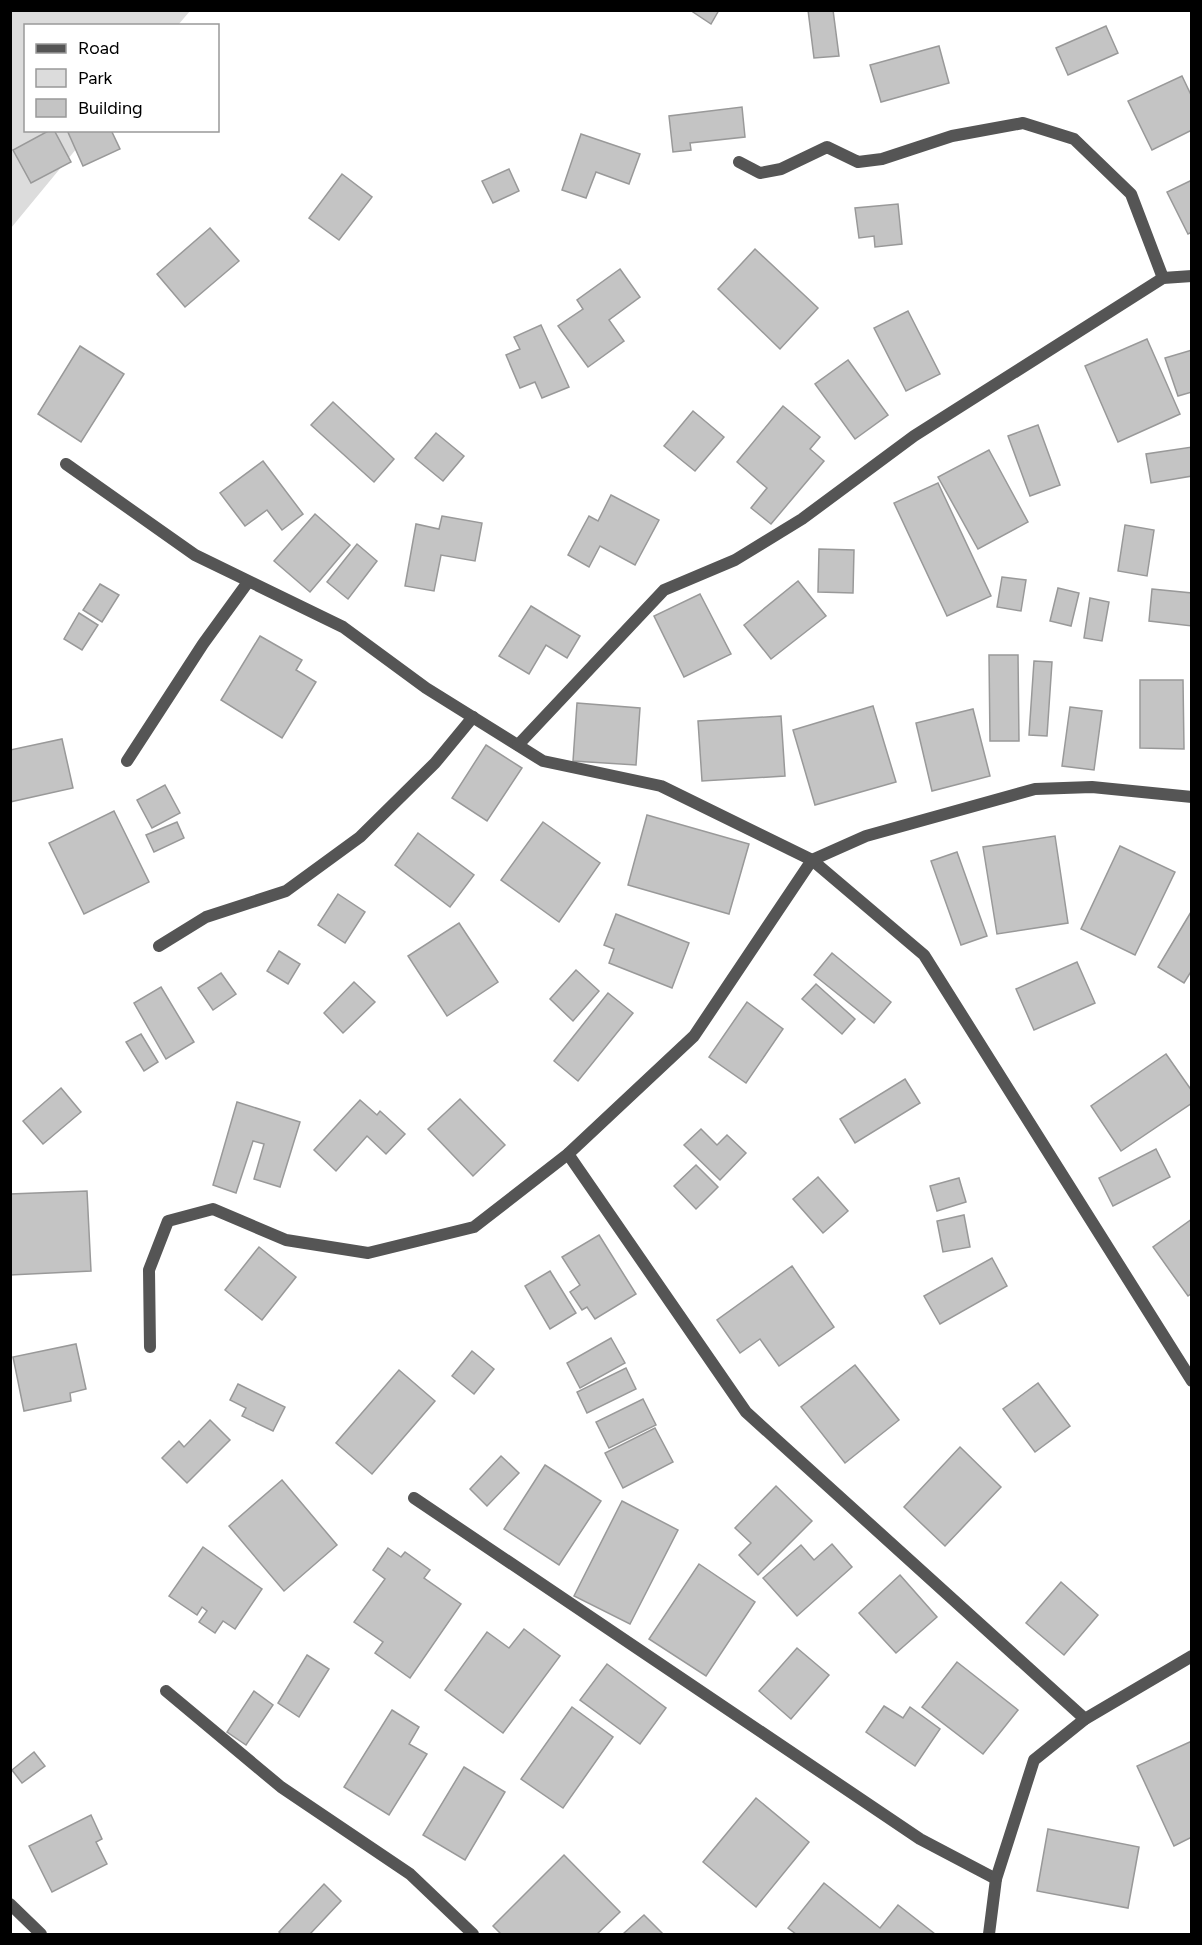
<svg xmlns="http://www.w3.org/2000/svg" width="1202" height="1945" font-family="Figtree,sans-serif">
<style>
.green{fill:#dcdcdc}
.building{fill:#c4c4c4;stroke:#999;stroke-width:1.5}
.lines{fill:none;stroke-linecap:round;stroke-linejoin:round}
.minor{stroke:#555;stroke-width:12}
</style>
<rect width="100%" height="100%" fill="#fff"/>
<path class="green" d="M11,11H190L178,25L26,26V130L91,131L11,228Z"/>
<g class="building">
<path d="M690,10H719L711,24Z"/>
<path d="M808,10H833L839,56L814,58Z"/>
<path d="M1106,26L1118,53L1068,75L1056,48Z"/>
<path d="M939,46L949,83L881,102L870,65Z"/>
<path d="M1182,76L1192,97V130L1152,150L1128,101Z"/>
<path d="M742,107L745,137L690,143L691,150L673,152L669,116Z"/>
<path d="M50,130H54L71,162L31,183L13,150Z"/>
<path d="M67,130H111L120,149L83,166Z"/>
<path d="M581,134L640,154L629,184L596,172L586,198L562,190Z"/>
<path d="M509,169L519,191L493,203L482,181Z"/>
<path d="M342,174L372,197L339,240L309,218Z"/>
<path d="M1192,180V232L1188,234L1167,192Z"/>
<path d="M898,204L902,244L875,247L874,236L859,238L855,208Z"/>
<path d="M210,228L239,261L185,307L157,274Z"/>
<path d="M755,249L818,308L780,349L718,289Z"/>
<path d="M620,269L640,297L609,320L624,341L588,367L558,326L583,309L577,300Z"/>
<path d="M908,311L940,374L906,391L874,328Z"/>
<path d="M541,325L569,387L542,398L535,382L520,388L506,355L520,349L514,337Z"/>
<path d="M1147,339L1180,414L1118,442L1085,366Z"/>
<path d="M80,346L124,374L81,442L38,414Z"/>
<path d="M1192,350V392L1178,396L1165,358Z"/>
<path d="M848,360L888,415L855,439L815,384Z"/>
<path d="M333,402L394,459L374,482L311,425Z"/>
<path d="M783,406L820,437L810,449L824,461L771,524L751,508L767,488L737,462Z"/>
<path d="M693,411L724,437L695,471L664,446Z"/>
<path d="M1038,425L1060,485L1030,496L1008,436Z"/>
<path d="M436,433L464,456L443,481L415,458Z"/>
<path d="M1192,447V476L1151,483L1146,454Z"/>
<path d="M989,450L1028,522L978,549L938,477Z"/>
<path d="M263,461L303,514L282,530L267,510L245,526L220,493Z"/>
<path d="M938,483L991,596L947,616L894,503Z"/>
<path d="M611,495L659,520L635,565L600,546L589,567L568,555L589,516L598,521Z"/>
<path d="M315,514L350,545L310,592L274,561Z"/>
<path d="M442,516L482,523L475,561L441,555L434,591L405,586L416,524L439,529Z"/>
<path d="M1125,525L1154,530L1147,576L1118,571Z"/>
<path d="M357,544L377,561L348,599L327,582Z"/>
<path d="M819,549L854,550L853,593L818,592Z"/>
<path d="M1002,577L1026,580L1021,611L997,607Z"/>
<path d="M798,581L826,616L771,659L744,625Z"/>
<path d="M100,584L119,595L102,622L83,610Z"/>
<path d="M1058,588L1079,593L1071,626L1050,621Z"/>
<path d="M1152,589L1192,593V626L1149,621Z"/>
<path d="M700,594L731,654L684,677L654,616Z"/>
<path d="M1090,598L1109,602L1102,641L1084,638Z"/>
<path d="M531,606L580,636L567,658L546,645L529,674L499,656Z"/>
<path d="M79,613L98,625L82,650L64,639Z"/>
<path d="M260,636L302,660L296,670L316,682L282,738L221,700Z"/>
<path d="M989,655H1018L1019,741H990Z"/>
<path d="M1034,661L1052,662L1047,736L1029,735Z"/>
<path d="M1140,680H1183L1184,749L1140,748Z"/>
<path d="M577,703L640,708L636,765L573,761Z"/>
<path d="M873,706L896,782L815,805L793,730Z"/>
<path d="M1070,707L1102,711L1094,770L1062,766Z"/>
<path d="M973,709L990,776L932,791L916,723Z"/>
<path d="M781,716L785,776L702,781L698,721Z"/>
<path d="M62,739L73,788L10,802V750Z"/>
<path d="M486,745L522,768L487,821L452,798Z"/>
<path d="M165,785L180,813L152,828L137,800Z"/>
<path d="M114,811L149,882L84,914L49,843Z"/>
<path d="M647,815L749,844L729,914L628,885Z"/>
<path d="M177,822L184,838L154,852L146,835Z"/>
<path d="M543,822L600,863L559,922L501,880Z"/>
<path d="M418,833L474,875L450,907L395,865Z"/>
<path d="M1055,836L1068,923L997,934L983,847Z"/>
<path d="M1120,846L1175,872L1135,955L1081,929Z"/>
<path d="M957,852L987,936L961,945L931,861Z"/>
<path d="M338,894L365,912L345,943L318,925Z"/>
<path d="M1191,912L1192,970L1184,983L1158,967Z"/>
<path d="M616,914L689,943L672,988L609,963L614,949L604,945Z"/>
<path d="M459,923L498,982L447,1016L408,956Z"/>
<path d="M279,951L300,964L288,984L267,971Z"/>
<path d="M832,953L891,1002L874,1023L814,975Z"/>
<path d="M1077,962L1095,1003L1034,1030L1016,989Z"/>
<path d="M576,970L599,991L573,1021L550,999Z"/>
<path d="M221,973L236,994L213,1010L198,988Z"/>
<path d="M354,982L375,1002L343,1033L324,1013Z"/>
<path d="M816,984L855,1019L842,1034L802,999Z"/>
<path d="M161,987L194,1042L166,1059L134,1003Z"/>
<path d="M608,993L633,1013L578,1081L554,1061Z"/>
<path d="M747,1002L783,1029L746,1083L709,1057Z"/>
<path d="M141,1034L158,1062L144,1071L126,1042Z"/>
<path d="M1166,1054L1192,1091V1103L1121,1151L1091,1106Z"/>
<path d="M905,1079L920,1103L855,1143L840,1119Z"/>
<path d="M61,1088L81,1112L43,1144L23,1121Z"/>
<path d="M460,1099L505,1145L473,1176L428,1129Z"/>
<path d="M360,1100L377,1115L380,1111L405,1134L386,1154L367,1136L336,1171L314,1150Z"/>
<path d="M237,1102L300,1122L280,1187L254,1179L264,1144L253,1141L236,1193L213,1185Z"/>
<path d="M701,1129L717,1145L727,1135L746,1153L720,1180L684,1145Z"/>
<path d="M1156,1149L1170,1177L1113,1206L1099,1178Z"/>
<path d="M696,1165L718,1187L696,1209L674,1186Z"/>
<path d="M818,1177L848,1211L823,1233L793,1199Z"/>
<path d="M959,1178L966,1202L937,1211L930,1186Z"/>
<path d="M87,1191L91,1271L10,1275V1194Z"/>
<path d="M964,1215L970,1247L943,1252L937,1221Z"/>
<path d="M1192,1219V1293L1188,1296L1153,1247Z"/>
<path d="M599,1235L636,1294L595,1319L587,1307L582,1310L570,1292L580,1285L562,1257Z"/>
<path d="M259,1247L296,1277L262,1320L225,1290Z"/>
<path d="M992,1258L1007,1286L940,1324L924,1296Z"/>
<path d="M792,1266L834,1327L779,1366L760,1339L740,1353L717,1320Z"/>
<path d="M550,1271L576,1313L550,1329L525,1286Z"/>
<path d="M611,1338L625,1363L580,1388L567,1363Z"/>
<path d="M76,1344L86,1389L70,1393L71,1401L24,1411L13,1357Z"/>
<path d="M472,1351L494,1369L474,1394L452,1376Z"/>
<path d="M855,1365L899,1420L845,1463L801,1407Z"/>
<path d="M626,1368L636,1389L587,1413L577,1392Z"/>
<path d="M399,1370L435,1401L372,1474L336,1443Z"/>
<path d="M1038,1383L1070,1426L1035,1452L1003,1409Z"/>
<path d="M238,1384L285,1407L273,1431L242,1416L246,1408L230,1400Z"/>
<path d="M643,1399L656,1425L609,1448L596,1422Z"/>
<path d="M210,1420L230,1440L187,1483L162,1458L179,1441L184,1447Z"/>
<path d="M655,1428L673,1462L623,1488L605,1453Z"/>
<path d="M960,1447L1001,1487L945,1546L904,1507Z"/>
<path d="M501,1456L519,1473L487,1506L470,1489Z"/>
<path d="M545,1465L601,1501L559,1565L504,1529Z"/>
<path d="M282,1480L337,1545L284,1591L229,1526Z"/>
<path d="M776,1486L812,1521L758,1575L739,1555L751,1543L735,1528Z"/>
<path d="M622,1501L678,1530L630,1624L574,1596Z"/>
<path d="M832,1544L852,1567L797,1616L763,1578L801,1545L814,1560Z"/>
<path d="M203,1547L262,1589L235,1629L223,1621L215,1633L199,1622L207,1611L202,1607L197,1615L169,1596Z"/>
<path d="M388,1548L401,1557L405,1552L430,1570L424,1578L461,1604L410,1678L375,1653L383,1642L354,1622L385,1579L373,1570Z"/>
<path d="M699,1564L755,1602L706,1676L649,1639Z"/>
<path d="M900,1575L937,1617L896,1653L859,1613Z"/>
<path d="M1061,1582L1098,1615L1064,1655L1026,1623Z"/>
<path d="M524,1629L560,1656L503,1733L445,1690L487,1632L509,1648Z"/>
<path d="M797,1648L829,1675L791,1719L759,1691Z"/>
<path d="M307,1655L329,1669L299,1717L278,1703Z"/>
<path d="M957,1662L1018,1710L983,1754L922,1707Z"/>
<path d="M607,1664L666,1708L640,1744L580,1700Z"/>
<path d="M254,1691L273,1705L246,1745L227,1732Z"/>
<path d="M884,1706L903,1718L910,1707L940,1729L915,1766L866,1732Z"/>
<path d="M572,1707L613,1737L563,1808L521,1779Z"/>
<path d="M392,1710L419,1727L409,1744L427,1754L389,1815L344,1787Z"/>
<path d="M1192,1741V1837L1174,1846L1137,1766Z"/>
<path d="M34,1752L45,1766L22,1783L12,1770Z"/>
<path d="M464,1767L505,1792L465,1860L423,1835Z"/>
<path d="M756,1798L809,1842L756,1907L703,1862Z"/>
<path d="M91,1815L102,1839L96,1842L107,1864L52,1892L29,1846Z"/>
<path d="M1048,1829L1139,1847L1128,1908L1037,1891Z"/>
<path d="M564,1855L620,1912L597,1934H501L493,1926Z"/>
<path d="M824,1883L880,1928L898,1905L935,1934H796L788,1928Z"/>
<path d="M324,1884L341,1901L310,1934H281L279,1932Z"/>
<path d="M644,1915L663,1934H623Z"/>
</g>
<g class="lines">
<g class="minor">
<path d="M739,162L760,173L781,169L827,147L858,162L882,159L952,136L1023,123L1074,139L1131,194L1163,278"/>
<path d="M66,464L195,555L343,627L426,688L543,761L661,786L812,860L924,955L1192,1381"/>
<path d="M518,745L664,590L735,560L802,519L914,436L1163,278L1192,276"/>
<path d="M127,761L203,644L248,582"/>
<path d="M159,946L206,917L286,891L360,837L435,763L473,717"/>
<path d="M568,1154L746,1412L1085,1719"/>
<path d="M150,1347L149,1270L168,1221L213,1209L286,1240L368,1253L474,1227L568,1154L694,1036L812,860L866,836L1035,789L1092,787L1192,797"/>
<path d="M414,1498L920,1839L996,1879"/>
<path d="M166,1691L281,1787L410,1874L473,1934"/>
<path d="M10,1904L41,1934"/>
<path d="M989,1934L996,1879L1034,1760L1085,1719L1192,1656"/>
</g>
</g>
<rect width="1202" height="1945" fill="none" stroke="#000000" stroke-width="24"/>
<rect x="24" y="24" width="195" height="108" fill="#ffffff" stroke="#999999" stroke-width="1.5"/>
<rect x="36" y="44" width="30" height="9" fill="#555555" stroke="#999999" stroke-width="1.5"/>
<text x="78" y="54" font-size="18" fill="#000000">Road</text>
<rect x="36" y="69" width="30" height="18" fill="#dcdcdc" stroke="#999999" stroke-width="1.5"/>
<text x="78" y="84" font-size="18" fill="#000000">Park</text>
<rect x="36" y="99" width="30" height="18" fill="#c4c4c4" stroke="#999999" stroke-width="1.5"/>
<text x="78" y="114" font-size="18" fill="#000000">Building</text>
</svg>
